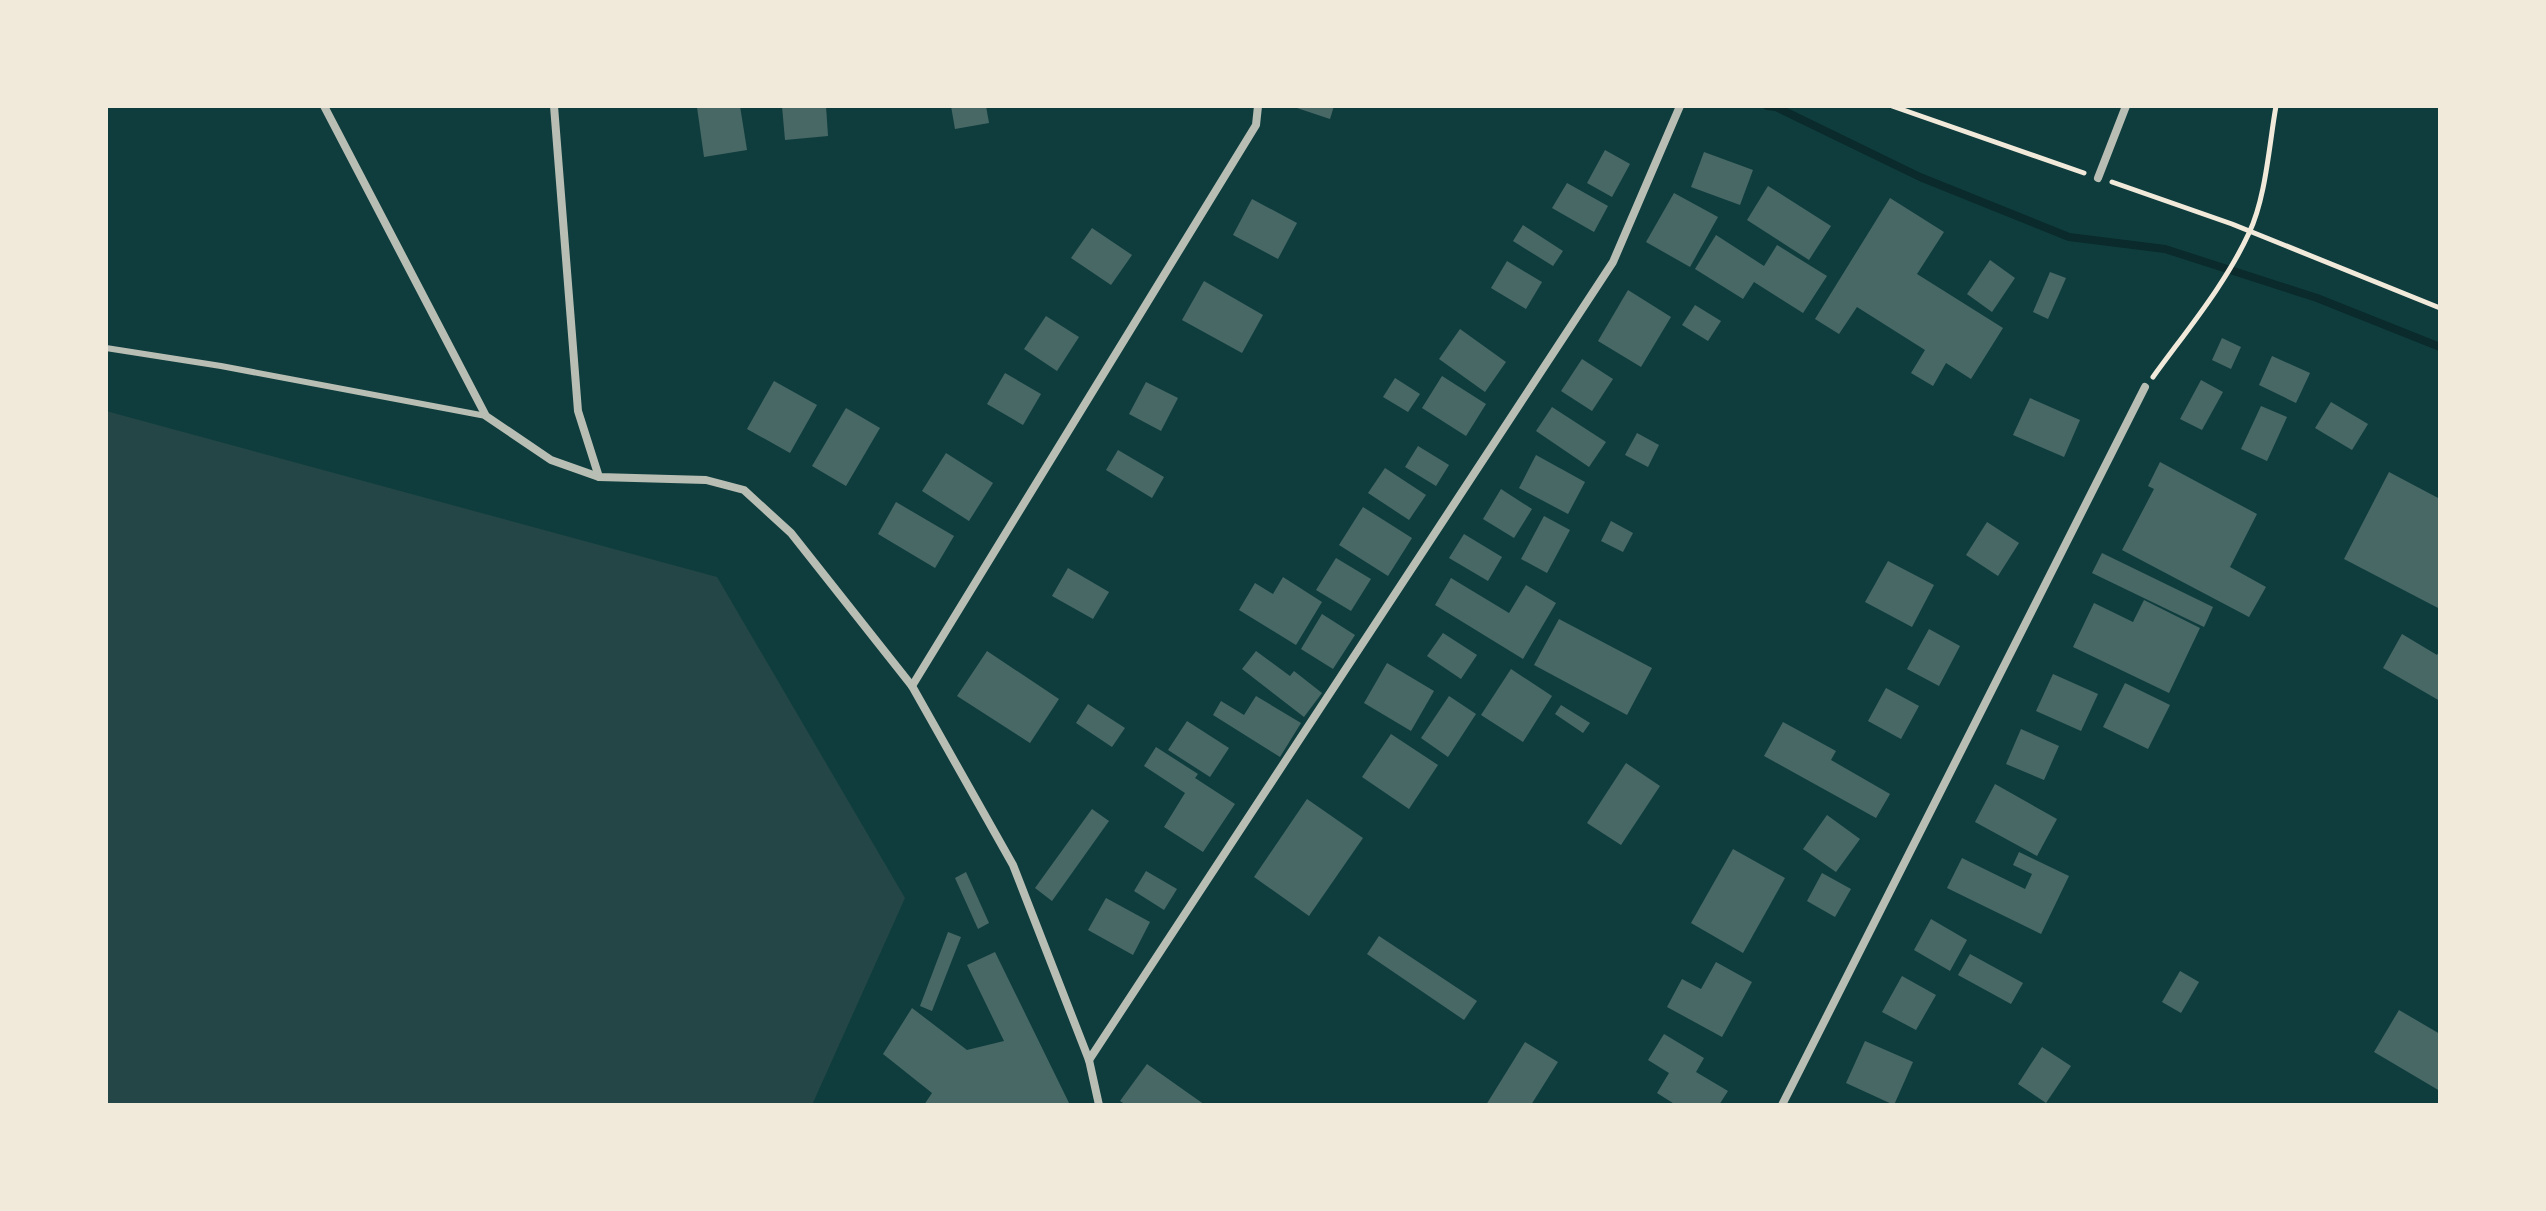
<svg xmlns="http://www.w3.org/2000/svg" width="2546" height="1211" font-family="'Fira Sans',sans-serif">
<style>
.green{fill:#244646}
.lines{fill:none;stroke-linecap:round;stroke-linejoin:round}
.stream{stroke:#0a2a2b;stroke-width:8}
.building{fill:#486865}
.path{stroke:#f1e9da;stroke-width:5}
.service{stroke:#b8beb3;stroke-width:6}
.minor{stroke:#b8beb3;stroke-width:8}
</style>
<rect width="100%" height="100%" fill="#0f3d3e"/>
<path class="green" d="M106,411L717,577L905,898L812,1105H106Z"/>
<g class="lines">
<path class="stream" d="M1767,106L1776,107L1920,177L2069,237L2165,249L2317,298L2440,347"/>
</g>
<g class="building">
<path d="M740,106L747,150L704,157L697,107Z"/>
<path d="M782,106H826L828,136L785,140Z"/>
<path d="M951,106H986L989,123L955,129Z"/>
<path d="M1291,106H1334L1330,119Z"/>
<path d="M1605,150L1630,164L1612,197L1587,183Z"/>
<path d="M1704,152L1753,170L1740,205L1691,187Z"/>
<path d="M1567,183L1608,206L1594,232L1552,208Z"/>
<path d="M1768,186L1831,226L1809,260L1747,220Z"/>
<path d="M1674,193L1718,217L1690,267L1646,242Z"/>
<path d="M1890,198L1944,232L1917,274L2003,328L1971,379L1946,363L1933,386L1911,373L1925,350L1857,307L1839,334L1815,319Z"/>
<path d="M1252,199L1297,223L1278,259L1233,235Z"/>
<path d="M1523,225L1563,251L1553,266L1513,241Z"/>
<path d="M1092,228L1132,255L1111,285L1071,258Z"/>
<path d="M1716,235L1764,266L1777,245L1827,276L1803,313L1754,282L1743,299L1695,269Z"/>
<path d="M1990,260L2015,278L1992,312L1967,294Z"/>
<path d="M1507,261L1542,282L1526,309L1491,288Z"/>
<path d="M2050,272L2066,278L2048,319L2033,312Z"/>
<path d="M1204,281L1263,315L1242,353L1182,320Z"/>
<path d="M1628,290L1671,317L1641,367L1598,341Z"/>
<path d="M1695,305L1721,321L1708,341L1682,325Z"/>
<path d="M1046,316L1079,337L1057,371L1024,349Z"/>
<path d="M1460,329L1506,362L1485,392L1439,359Z"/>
<path d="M2222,338L2241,347L2231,369L2212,360Z"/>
<path d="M2272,356L2310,373L2296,403L2259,385Z"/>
<path d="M1582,359L1613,379L1592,411L1561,391Z"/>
<path d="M1005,373L1041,394L1023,425L987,404Z"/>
<path d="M1442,376L1486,404L1466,436L1422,408Z"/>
<path d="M1395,378L1420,394L1408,412L1383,397Z"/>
<path d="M2201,380L2223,392L2202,430L2180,419Z"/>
<path d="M774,381L817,405L790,453L747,429Z"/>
<path d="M1146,382L1178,398L1161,431L1129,414Z"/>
<path d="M2030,398L2080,420L2064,457L2013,435Z"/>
<path d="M2331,402L2368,424L2352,450L2315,428Z"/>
<path d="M2261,406L2287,417L2267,461L2241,449Z"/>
<path d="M1552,407L1606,442L1589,467L1536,431Z"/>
<path d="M846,408L880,428L846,486L812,466Z"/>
<path d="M1637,433L1659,445L1648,467L1625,455Z"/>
<path d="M1418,446L1449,465L1436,486L1405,467Z"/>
<path d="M1118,450L1164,477L1152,498L1106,470Z"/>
<path d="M946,453L993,483L969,521L922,491Z"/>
<path d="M1536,455L1585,482L1568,514L1519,488Z"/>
<path d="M2160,462L2257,514L2230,567L2266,587L2249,617L2122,550L2154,489L2148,486Z"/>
<path d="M1385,468L1426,495L1409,520L1368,493Z"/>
<path d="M2389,472L2440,499V609L2344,559Z"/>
<path d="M1501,489L1532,509L1514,538L1483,519Z"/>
<path d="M896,502L954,536L935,568L878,534Z"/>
<path d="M1363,507L1412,538L1388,576L1339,545Z"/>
<path d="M1544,516L1570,530L1547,573L1521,559Z"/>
<path d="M1611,521L1633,533L1623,552L1601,541Z"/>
<path d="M1987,522L2019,543L1998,576L1966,555Z"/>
<path d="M1464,534L1502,557L1488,581L1449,558Z"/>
<path d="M2102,553L2213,607L2204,627L2092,573Z"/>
<path d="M1336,558L1371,579L1351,611L1316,590Z"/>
<path d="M1888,561L1934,585L1912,627L1865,602Z"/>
<path d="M1068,568L1109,592L1093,619L1052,596Z"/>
<path d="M1283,577L1322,602L1296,645L1239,610L1255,583L1273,594Z"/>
<path d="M1451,578L1509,613L1526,585L1556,603L1523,659L1435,605Z"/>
<path d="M2144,600L2200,628L2169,693L2073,647L2094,603L2133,622Z"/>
<path d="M1322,614L1355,635L1333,669L1301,649Z"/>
<path d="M1559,619L1652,668L1627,715L1534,665Z"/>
<path d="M1929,629L1960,646L1939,686L1907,669Z"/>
<path d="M1443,633L1477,655L1461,679L1427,656Z"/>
<path d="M2402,634L2437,655L2440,650V701L2383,668Z"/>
<path d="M987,651L1059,699L1030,743L957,696Z"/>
<path d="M1256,651L1290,676L1294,671L1322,693L1304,717L1242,669Z"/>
<path d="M1387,663L1434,691L1411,731L1364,703Z"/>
<path d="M1511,669L1552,696L1523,742L1481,715Z"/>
<path d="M2053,674L2098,694L2081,731L2036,711Z"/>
<path d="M2125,683L2170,705L2148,749L2103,727Z"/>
<path d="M1886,688L1919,706L1901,739L1868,721Z"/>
<path d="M1256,696L1301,723L1280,757L1213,715L1221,701L1244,715Z"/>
<path d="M1449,696L1476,714L1448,757L1421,738Z"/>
<path d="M1088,704L1125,728L1112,747L1076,723Z"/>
<path d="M1561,705L1590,723L1583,733L1555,714Z"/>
<path d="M1187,721L1229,748L1210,777L1168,750Z"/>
<path d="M1783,722L1836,751L1831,760L1890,794L1876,818L1764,756Z"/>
<path d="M2021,729L2059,746L2044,780L2006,764Z"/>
<path d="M1391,734L1438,765L1409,809L1362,777Z"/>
<path d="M1156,747L1198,774L1195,778L1235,804L1203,852L1164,827L1185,793L1144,766Z"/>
<path d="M1626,763L1660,786L1621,845L1587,823Z"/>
<path d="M1995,784L2057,819L2037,856L1975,822Z"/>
<path d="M1307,799L1363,838L1309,916L1254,877Z"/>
<path d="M1092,809L1109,821L1052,901L1035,888Z"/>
<path d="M1827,815L1860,839L1836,872L1803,849Z"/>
<path d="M1733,849L1785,878L1743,953L1691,923Z"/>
<path d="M2019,852L2069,876L2041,934L1947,888L1962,858L2025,889L2032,874L2013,865Z"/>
<path d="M1146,871L1177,889L1164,910L1134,891Z"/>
<path d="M966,872L989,923L978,929L955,878Z"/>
<path d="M1822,873L1851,889L1835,917L1807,901Z"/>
<path d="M1106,898L1150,922L1133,955L1088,930Z"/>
<path d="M1931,919L1967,940L1950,971L1914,950Z"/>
<path d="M948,932L961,937L932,1011L920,1006Z"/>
<path d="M1379,936L1477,1001L1464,1020L1367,954Z"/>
<path d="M995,952L1070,1105H924L932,1093L883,1054L912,1008L967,1050L1004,1041L967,965Z"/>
<path d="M1970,954L2023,983L2011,1004L1958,975Z"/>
<path d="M1716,962L1752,982L1722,1037L1667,1007L1682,979L1701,989Z"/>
<path d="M2180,971L2199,982L2181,1013L2162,1002Z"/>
<path d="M1902,976L1936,995L1916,1030L1882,1012Z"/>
<path d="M2399,1010L2440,1034V1091L2374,1052Z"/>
<path d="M1664,1034L1704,1058L1696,1072L1728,1091L1719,1105H1676L1657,1093L1669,1073L1648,1060Z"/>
<path d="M1865,1041L1913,1062L1894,1105L1846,1083Z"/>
<path d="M1525,1042L1558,1062L1531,1105H1486Z"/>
<path d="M2042,1047L2071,1066L2046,1103L2018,1084Z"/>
<path d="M1147,1064L1205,1105H1126L1120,1101Z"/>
</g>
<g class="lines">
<g class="path">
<path d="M1892,106L2084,173"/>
<path d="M2112,182L2232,224L2440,308"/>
<path d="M2153,377C2187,330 2225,285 2249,233C2266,197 2269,145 2276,106"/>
</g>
<path class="service" d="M106,348L221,366L486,416"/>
<g class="minor">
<path d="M324,106L486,416L551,460L599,477L706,480L744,490L791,533L912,686L1013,865L1089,1060L1099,1105"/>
<path d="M554,106L578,411L599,477"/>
<path d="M2098,178L2126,106"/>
<path d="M912,686L1256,125L1258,106"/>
<path d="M1089,1060L1613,262L1680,106"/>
<path d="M1782,1105L2145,387"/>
</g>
</g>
<rect width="2546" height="1211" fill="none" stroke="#f1e9da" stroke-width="216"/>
</svg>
